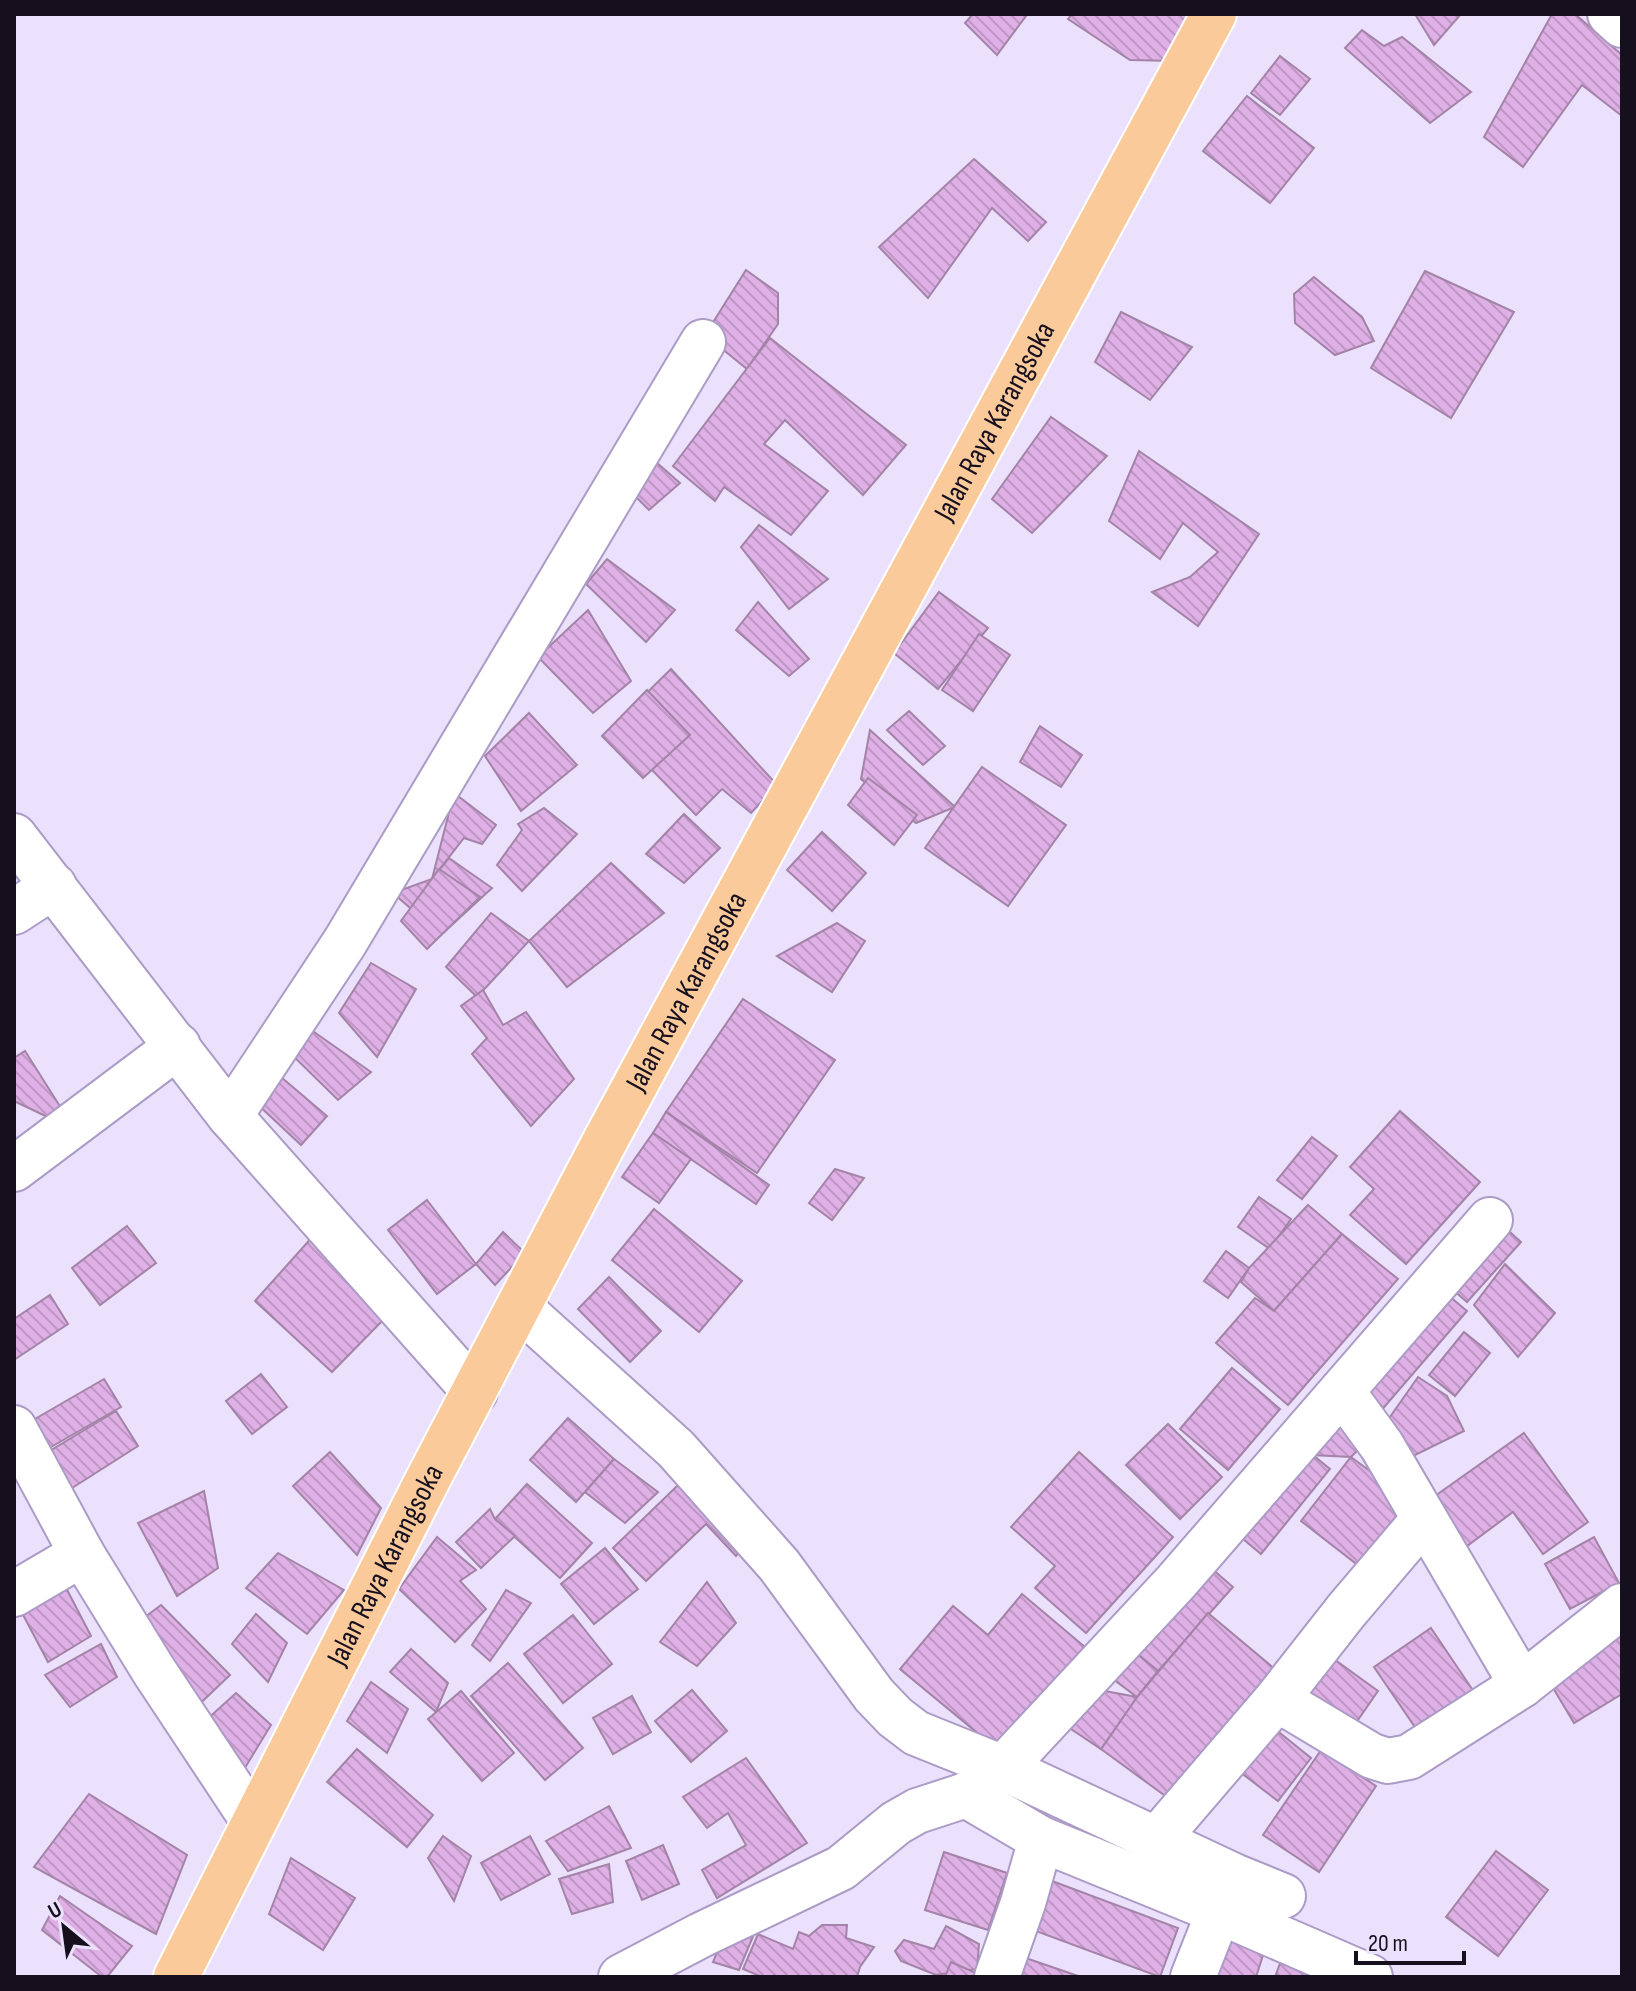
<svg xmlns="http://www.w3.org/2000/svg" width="1636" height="1991" font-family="'Sofia Sans Condensed',sans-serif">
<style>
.building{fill:url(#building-back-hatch);stroke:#a383a7;stroke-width:2}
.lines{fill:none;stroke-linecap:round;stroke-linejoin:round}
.minor-casing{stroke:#ab9bc6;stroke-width:48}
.major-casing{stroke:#fff;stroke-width:48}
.minor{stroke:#fff;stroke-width:44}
.major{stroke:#fbca9b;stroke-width:44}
.labels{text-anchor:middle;stroke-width:8;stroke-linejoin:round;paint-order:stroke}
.street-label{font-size:30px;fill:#150f1e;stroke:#ebe1fd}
</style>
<defs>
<pattern id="building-back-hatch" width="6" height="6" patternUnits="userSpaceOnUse" patternTransform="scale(2)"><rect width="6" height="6" fill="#dfb0e5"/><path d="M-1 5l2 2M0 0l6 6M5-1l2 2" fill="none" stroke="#be96c4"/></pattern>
</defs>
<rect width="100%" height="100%" fill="#ebe1fd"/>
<g class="building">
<path d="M973,14H1024L1026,16L997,55L965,23Z"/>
<path d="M1072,14H1193L1174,61L1130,60L1068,19Z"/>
<path d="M1415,14H1461L1434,45Z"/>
<path d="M1552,14H1575L1622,55V116L1582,85L1523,167L1484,137Z"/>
<path d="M1362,30L1384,46L1402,37L1471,92L1430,123L1345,48Z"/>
<path d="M1280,56L1310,79L1280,115L1251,93Z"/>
<path d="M1247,96L1314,148L1270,203L1203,151Z"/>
<path d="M974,159L1046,222L1028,241L992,208L928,298L879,247Z"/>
<path d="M746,270L778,293V324L747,369L705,335Z"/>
<path d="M1425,271L1514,312L1451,418L1371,368Z"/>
<path d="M1314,277L1362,317L1374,341L1335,355L1295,323L1294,294Z"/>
<path d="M1121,312L1192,347L1150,400L1095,362Z"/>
<path d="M770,338L906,445L863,495L785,420L764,444L828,491L791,535L724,487L715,501L673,466Z"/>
<path d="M1051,417L1107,456L1032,533L992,499Z"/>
<path d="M1139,451L1259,534L1198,626L1152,592L1190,577L1218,552L1183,523L1160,559L1109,521Z"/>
<path d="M648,455L680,483L649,510L626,487Z"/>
<path d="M759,525L828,579L789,609L741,547Z"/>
<path d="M607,559L675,610L646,642L586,584Z"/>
<path d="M939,592L988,628L938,689L894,653Z"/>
<path d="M758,602L809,659L789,676L736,630Z"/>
<path d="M588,610L631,681L593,713L538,657Z"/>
<path d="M979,634L1010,655L973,711L942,690Z"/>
<path d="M671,669L777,785L751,813L722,789L696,815L611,728Z"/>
<path d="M647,690L690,735L643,778L602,736Z"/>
<path d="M909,711L945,746L923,765L887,730Z"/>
<path d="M529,713L577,765L521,811L485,756Z"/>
<path d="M1040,726L1082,755L1061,787L1020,762Z"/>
<path d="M870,730L955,807L916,823L861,779Z"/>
<path d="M982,767L1066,825L1008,906L925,848Z"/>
<path d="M868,778L917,815L894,845L848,805Z"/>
<path d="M454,793L496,825L482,844L464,838L432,879Z"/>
<path d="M544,808L577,834L522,891L497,865L522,830L518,824Z"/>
<path d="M684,814L720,848L684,883L646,854Z"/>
<path d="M822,832L866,873L832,911L787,870Z"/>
<path d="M449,858L492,888L441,935L393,893L432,879Z"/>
<path d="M611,863L664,913L567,987L529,941Z"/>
<path d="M439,869L480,897L427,949L401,921Z"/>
<path d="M491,913L529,941L477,997L446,967Z"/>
<path d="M837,923L865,941L832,992L777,956Z"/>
<path d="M371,963L416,989L377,1057L339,1013Z"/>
<path d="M483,990L503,1025L526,1012L574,1079L531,1126L472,1054L487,1038L461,1006Z"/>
<path d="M743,999L835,1060L757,1173L666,1112Z"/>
<path d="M307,1027L371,1072L338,1100L289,1052Z"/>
<path d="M25,1051L75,1130L14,1101V1058Z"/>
<path d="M281,1077L327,1116L301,1145L256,1103Z"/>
<path d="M1400,1111L1480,1182L1406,1264L1350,1215L1374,1189L1350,1167Z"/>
<path d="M666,1112L769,1185L756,1204L653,1133Z"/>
<path d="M653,1133L691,1159L659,1203L622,1177Z"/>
<path d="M1312,1137L1337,1156L1302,1199L1277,1180Z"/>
<path d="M835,1169L864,1178L832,1220L809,1203Z"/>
<path d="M1259,1197L1291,1219L1270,1249L1238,1227Z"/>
<path d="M427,1200L476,1264L437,1294L388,1230Z"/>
<path d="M1308,1205L1342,1234L1274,1311L1241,1282L1249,1268Z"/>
<path d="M654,1209L742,1281L699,1332L612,1260Z"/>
<path d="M1500,1223L1521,1242L1467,1302L1446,1284Z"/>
<path d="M127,1226L156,1263L100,1305L72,1268Z"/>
<path d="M503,1232L525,1253L495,1285L476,1264Z"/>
<path d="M1342,1234L1398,1279L1288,1405L1216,1343L1255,1298L1274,1311Z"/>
<path d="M314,1235L390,1313L332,1372L255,1301Z"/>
<path d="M1226,1251L1249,1268L1228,1298L1204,1281Z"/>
<path d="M1505,1264L1555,1313L1518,1357L1474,1305Z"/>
<path d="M609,1277L661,1331L630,1362L578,1309Z"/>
<path d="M1442,1290L1467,1311L1379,1413L1354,1392Z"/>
<path d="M50,1295L68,1324L14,1360V1319Z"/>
<path d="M1464,1332L1490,1353L1455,1396L1429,1375Z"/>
<path d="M1232,1368L1280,1409L1228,1470L1180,1429Z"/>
<path d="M261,1374L287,1407L252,1434L226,1401Z"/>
<path d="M1418,1377L1447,1396L1464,1431L1403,1461L1385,1424Z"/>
<path d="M104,1379L121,1407L44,1451L28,1423Z"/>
<path d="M116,1411L138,1446L69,1490L43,1455Z"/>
<path d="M568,1418L614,1459L576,1502L530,1460Z"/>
<path d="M1335,1422L1373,1435L1351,1457L1312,1455Z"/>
<path d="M1168,1424L1222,1477L1180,1519L1126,1465Z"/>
<path d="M1524,1433L1588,1522L1543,1554L1513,1512L1463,1549L1428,1501Z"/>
<path d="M1304,1448L1330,1469L1261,1554L1236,1533Z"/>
<path d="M330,1452L381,1508L357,1555L293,1486Z"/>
<path d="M1079,1452L1173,1537L1086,1633L1035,1588L1055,1566L1011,1527Z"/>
<path d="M1351,1457L1409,1500L1359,1566L1301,1521Z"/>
<path d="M706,1458L765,1524L736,1556L706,1524L646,1581L613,1548Z"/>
<path d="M614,1459L658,1492L625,1523L585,1492Z"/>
<path d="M527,1484L592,1543L560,1578L495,1519Z"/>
<path d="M204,1491L218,1568L177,1596L138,1523Z"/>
<path d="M490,1509L495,1519L515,1536L481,1568L456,1542Z"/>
<path d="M437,1537L476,1570L460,1581L486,1609L455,1642L399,1589Z"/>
<path d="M1594,1537L1619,1583L1570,1609L1545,1564Z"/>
<path d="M605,1548L638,1589L594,1624L561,1584Z"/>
<path d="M278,1553L344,1590L307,1634L246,1588Z"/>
<path d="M1211,1568L1233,1587L1158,1671L1135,1652Z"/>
<path d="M63,1582L91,1636L48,1662L20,1609Z"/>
<path d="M707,1582L736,1623L697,1666L660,1642Z"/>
<path d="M506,1590L531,1603L490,1661L472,1645Z"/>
<path d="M1022,1594L1085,1647L998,1750L900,1669L953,1606L988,1635Z"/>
<path d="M161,1605L230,1675L187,1716L141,1620Z"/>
<path d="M1208,1613L1276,1670L1168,1798L1101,1749L1137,1697Z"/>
<path d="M256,1614L287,1643L268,1682L232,1644Z"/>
<path d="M573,1615L612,1664L563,1703L524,1654Z"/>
<path d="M1431,1628L1474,1692L1417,1730L1374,1667Z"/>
<path d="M1622,1631V1694L1574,1723L1546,1676Z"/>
<path d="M101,1644L117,1677L70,1707L45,1675Z"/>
<path d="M411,1649L448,1683L436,1712L390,1672Z"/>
<path d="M1135,1652L1158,1671L1137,1697L1097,1667Z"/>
<path d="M1327,1654L1378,1691L1351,1730L1299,1694Z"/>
<path d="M508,1663L583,1748L545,1780L471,1696Z"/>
<path d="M371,1682L408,1709L387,1753L347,1721Z"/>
<path d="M1094,1689L1137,1697L1101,1749L1068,1727Z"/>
<path d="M692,1690L727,1731L691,1762L655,1721Z"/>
<path d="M461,1691L514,1753L482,1781L428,1719Z"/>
<path d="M236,1693L271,1725L243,1771L204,1722Z"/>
<path d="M632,1696L651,1732L613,1754L593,1718Z"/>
<path d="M1270,1725L1311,1758L1278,1801L1236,1769Z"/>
<path d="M357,1749L433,1815L407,1847L327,1782Z"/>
<path d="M1321,1750L1376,1786L1319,1872L1263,1835Z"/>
<path d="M746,1758L807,1843L717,1898L702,1870L746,1845L728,1813L707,1828L683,1797Z"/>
<path d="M89,1794L187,1855L156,1934L34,1867Z"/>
<path d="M609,1806L631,1848L568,1871L546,1841Z"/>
<path d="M443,1836L471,1856L454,1901L428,1858Z"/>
<path d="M530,1836L550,1874L501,1900L481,1863Z"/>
<path d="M663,1845L679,1884L642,1900L626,1861Z"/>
<path d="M1496,1851L1548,1890L1498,1956L1446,1917Z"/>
<path d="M944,1852L1007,1873L988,1930L925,1910Z"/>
<path d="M291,1858L355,1898L323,1950L269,1914Z"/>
<path d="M609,1864L613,1902L572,1914L559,1879Z"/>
<path d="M1052,1881L1178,1928L1160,1977L1033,1930Z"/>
<path d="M60,1896L132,1946L107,1977H102L42,1930Z"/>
<path d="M822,1925H847L846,1938L874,1947L860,1967L857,1977H762L743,1969L758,1934L793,1949L799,1932L809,1936Z"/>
<path d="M946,1926L979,1944L977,1969L936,1975L901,1961L895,1951L904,1940L934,1949Z"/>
<path d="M1228,1926L1265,1949L1256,1977H1211Z"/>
<path d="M726,1930L754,1934L739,1970L713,1962Z"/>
<path d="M1017,1955L1081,1977H1009Z"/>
<path d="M1282,1958L1330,1977H1275Z"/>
<path d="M951,1962L985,1977H945Z"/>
</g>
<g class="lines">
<g class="minor-casing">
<g id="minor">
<path d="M1610,14L1622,25"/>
<path d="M14,836L230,1116L475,1392"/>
<path d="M14,912L54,886"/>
<path d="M230,1116L345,942L703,342"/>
<path d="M14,1169L178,1046"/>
<path d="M519,1307L676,1449L779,1565L874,1695L895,1717L916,1733L1003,1768L1234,1876L1283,1896"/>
<path d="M1342,1391L1382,1446L1522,1685"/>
<path d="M14,1428L82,1554L154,1671L254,1822"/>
<path d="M14,1594L82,1554"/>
<path d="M1277,1699L1372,1756L1388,1761L1409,1757L1522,1685L1622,1606"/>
<path d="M966,1795L1041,1839L1218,1911L1370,1977"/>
<path d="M1158,1838L1277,1699L1346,1611L1424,1519"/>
<path d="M621,1977L701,1935L841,1868L896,1823L917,1811L966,1795L1003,1768L1176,1582L1490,1220"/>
<path d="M997,1977L1023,1903L1041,1839"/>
<path d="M1193,1977L1229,1886"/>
</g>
</g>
<g class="major-casing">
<g id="major">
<path id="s1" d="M176,1977L426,1483L605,1141L1214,14"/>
</g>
</g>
<use href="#minor" class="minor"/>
<use href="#major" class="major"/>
</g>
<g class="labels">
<g class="street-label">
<text dy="10" stroke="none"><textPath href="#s1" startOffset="1758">Jalan Raya Karangsoka</textPath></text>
<text dy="10" stroke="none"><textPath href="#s1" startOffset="1110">Jalan Raya Karangsoka</textPath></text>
<text dy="10" stroke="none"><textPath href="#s1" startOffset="462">Jalan Raya Karangsoka</textPath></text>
</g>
</g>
<rect width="1636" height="1991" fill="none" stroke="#150f1e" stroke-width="32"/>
<g transform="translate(64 1927) rotate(331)" stroke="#ebe1fd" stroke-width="6" paint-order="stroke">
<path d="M0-6L14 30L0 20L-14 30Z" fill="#150f1e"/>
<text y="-12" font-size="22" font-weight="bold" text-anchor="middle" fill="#150f1e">U</text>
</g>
<path d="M1356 1951v12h108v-12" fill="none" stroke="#150f1e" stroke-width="4"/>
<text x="1368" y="1951" font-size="24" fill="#150f1e" stroke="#ebe1fd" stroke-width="6" paint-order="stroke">20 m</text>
</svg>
